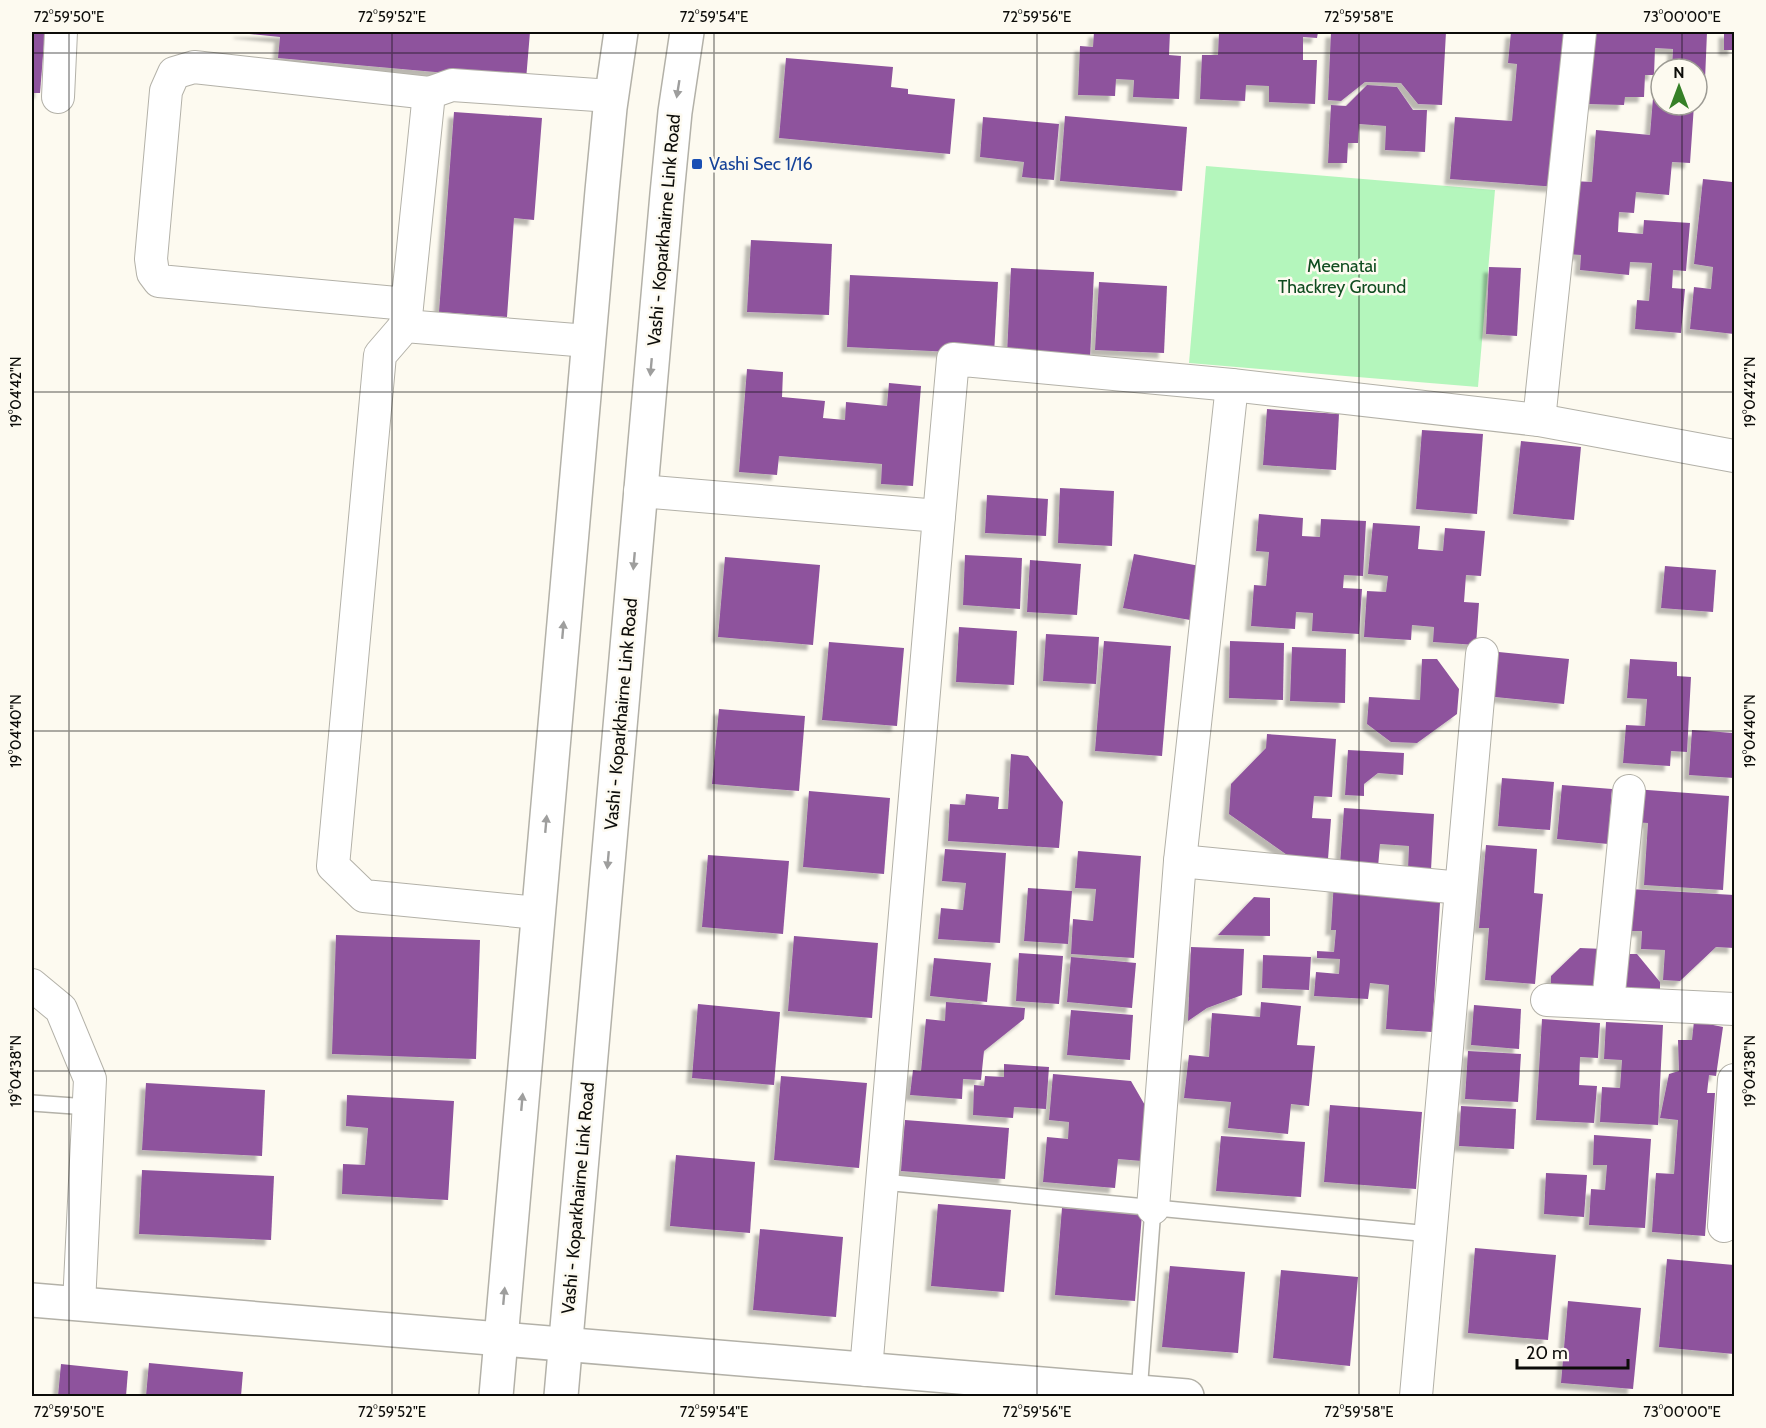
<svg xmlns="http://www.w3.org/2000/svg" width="1766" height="1428" font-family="Cabin,sans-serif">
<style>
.green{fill:#b4f6bc}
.building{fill:#8e539d;filter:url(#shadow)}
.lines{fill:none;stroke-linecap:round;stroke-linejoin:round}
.lane-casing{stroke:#b3b1a8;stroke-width:18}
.street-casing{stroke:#b3b1a8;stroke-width:34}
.secondary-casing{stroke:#b3b1a8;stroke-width:36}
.lane{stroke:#fff;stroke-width:15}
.street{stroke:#fff;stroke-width:32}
.secondary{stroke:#fff;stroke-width:33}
.oneway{fill:#9e9e9d}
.ticks{fill:none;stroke:#0c0c09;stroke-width:1.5;stroke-opacity:0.45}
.transit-dot{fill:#1a4fb4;stroke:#fdfaf0;stroke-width:2}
.labels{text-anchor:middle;stroke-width:5;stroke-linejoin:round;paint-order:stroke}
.transit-label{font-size:18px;fill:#164399;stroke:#fdfaf0;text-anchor:start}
.street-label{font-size:18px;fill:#0c0c09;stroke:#fdfaf0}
.park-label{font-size:18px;fill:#0f4c1f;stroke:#fdfaf0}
.neatline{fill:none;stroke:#0c0c09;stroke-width:2}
.ticks-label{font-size:15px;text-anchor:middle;fill:#0c0c09}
</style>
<defs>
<filter id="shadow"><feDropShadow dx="-5.5" dy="5.5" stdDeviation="1.5" flood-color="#0004"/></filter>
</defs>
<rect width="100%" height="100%" fill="#fdfaf0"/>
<path class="green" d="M1206,166L1495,190L1478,387L1189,363Z"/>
<g class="building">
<path d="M32,32H45L40,93H32Z"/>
<path d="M239,32H530L526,80L278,58L280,37L239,33Z"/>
<path d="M1094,32H1170L1169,55L1181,56L1179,99L1133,97L1134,80L1116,79L1115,96L1078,95L1080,46L1093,47Z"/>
<path d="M1219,32H1318L1317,38L1303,37V60H1317L1315,104L1269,102V86L1246,85L1245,101L1200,99L1202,55H1218Z"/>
<path d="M1331,32H1446L1442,105L1418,104L1401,83L1365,82L1341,101L1328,100Z"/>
<path d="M1511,32H1568L1557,187L1450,179L1455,117L1512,121L1517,64L1508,63Z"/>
<path d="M1589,32H1707L1705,80H1697V69H1672L1673,49L1655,48L1654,75H1645L1644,97H1625L1624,105L1587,104Z"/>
<rect x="1724" y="32" width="10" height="18"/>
<path d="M786,58L893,67L891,87L908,89V94L955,99L950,154L779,138Z"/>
<path d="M1367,85L1397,87L1413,110H1427L1425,152L1385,150L1386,126L1359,124L1358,143H1348L1347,163H1328L1331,105L1346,106Z"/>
<path d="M1653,98L1661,99V105H1694L1690,163L1672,162L1669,195L1636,192L1634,213L1619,212L1618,232L1643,234L1644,220L1690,223L1686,271L1673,270L1672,288L1685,289L1681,333L1635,329L1637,300L1649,301L1652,263L1630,262L1629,275L1580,270L1581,255L1566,254L1572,181L1592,182L1596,130L1650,135Z"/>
<path d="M454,112L542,118L534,220L514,218L507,317L439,312Z"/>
<path d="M1065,116L1187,127L1182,191L1060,181Z"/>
<path d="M983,117L1059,124L1054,180L1022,177L1024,162L980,157Z"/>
<path d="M1733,178L1734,334L1690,329L1694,287L1711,289L1713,267L1694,264L1703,179L1732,182Z"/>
<path d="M751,240L832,244L829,315L747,312Z"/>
<path d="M1489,267L1521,268L1517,336L1486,334Z"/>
<path d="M1011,268L1094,272L1090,359L1007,355Z"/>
<path d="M850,275L998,282L994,354L847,347Z"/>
<path d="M1099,282L1167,286L1164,353L1095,350Z"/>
<path d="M747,369L783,372L782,397L825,401L823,418L845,420L846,402L887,406L889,383L921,386L913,486L881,484L882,464L779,456L777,475L739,472Z"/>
<path d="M1267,409L1339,414L1336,470L1263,465Z"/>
<path d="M1422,430L1483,434L1477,514L1416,509Z"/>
<path d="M1521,441L1581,447L1574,520L1513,514Z"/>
<path d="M1060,488L1114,491L1112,546L1058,543Z"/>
<path d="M987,495L1048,499L1046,536L985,533Z"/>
<path d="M1259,514L1303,518L1302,536L1320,537L1321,519L1366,521L1363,576L1344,575L1343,588L1362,589L1359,634L1312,631L1313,613L1296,612L1295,629L1251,626L1254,585L1266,586L1269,552L1256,551Z"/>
<path d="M1373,523L1420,526L1418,549L1443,551L1445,528L1485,531L1481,576L1466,575L1464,602L1479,603L1476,645L1433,642L1434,627L1412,625L1411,640L1364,637L1367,591L1386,592L1388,576L1368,574Z"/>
<path d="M1134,554L1200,566L1190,620L1123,608Z"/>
<path d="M965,555L1022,558L1020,609L963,605Z"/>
<path d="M725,557L820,565L813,645L718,637Z"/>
<path d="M1030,560L1081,564L1077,615L1027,612Z"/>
<path d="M1665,566L1716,570L1713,612L1661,608Z"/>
<path d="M959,627L1017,631L1014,685L956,682Z"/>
<path d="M1046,634L1099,637L1096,684L1043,681Z"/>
<path d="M1104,641L1171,646L1162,756L1095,751Z"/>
<path d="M1230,641L1284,643L1283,700L1229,698Z"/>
<path d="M829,642L904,648L897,726L822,720Z"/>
<path d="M1292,647L1346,649L1345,703L1290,701Z"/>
<path d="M1489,651L1569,659L1564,704L1485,696Z"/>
<path d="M1422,659H1437L1459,689L1457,714L1417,743L1391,742L1367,724L1369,697L1420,700Z"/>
<path d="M1630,659L1677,662V676L1691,677L1687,752L1671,751L1670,766L1623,763L1626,725L1645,726L1647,699L1627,698Z"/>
<path d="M719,709L805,716L799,791L712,784Z"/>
<path d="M1692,730L1734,733V778L1689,775Z"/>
<path d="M1267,734L1336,739L1332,797L1314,796L1312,818L1331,819L1328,859L1290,857L1229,814L1231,784L1266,748Z"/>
<path d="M1348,750L1404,753L1403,775L1378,773L1364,784V796L1345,795Z"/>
<path d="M1011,754L1028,756L1063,802L1059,848L948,841L950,804L965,805L966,794L999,797L998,809H1008Z"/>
<path d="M1502,778L1554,782L1550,830L1498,826Z"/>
<path d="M1562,785L1612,789L1608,844L1557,839Z"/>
<path d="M1634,789L1729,796L1723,890L1644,885L1648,823L1631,822Z"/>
<path d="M809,791L890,798L884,874L803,867Z"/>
<path d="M1344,808L1434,814L1431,870L1408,869L1409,846L1380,844L1378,867L1340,865Z"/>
<path d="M1486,845L1537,849L1534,893L1543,894L1535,984L1485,980L1489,928H1479Z"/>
<path d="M945,849L1006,853L1000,943L938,939L941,908L963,910L966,883L942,881Z"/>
<path d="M1078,851L1141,856L1134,958L1071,954L1073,919L1093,921L1096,889L1075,888Z"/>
<path d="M708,855L789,861L783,934L702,927Z"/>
<path d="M1334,880L1441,887L1432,1032L1386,1029L1389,985L1370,983L1368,999L1314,996L1316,972L1339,974L1340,959L1317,958V951L1334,952L1336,930H1331Z"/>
<path d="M1028,888L1072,891L1068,944L1024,941Z"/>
<path d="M1630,889L1734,895V948L1716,947L1680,981L1663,980L1665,950L1641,949L1642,931H1627Z"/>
<path d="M1254,897L1270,898V936L1218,935Z"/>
<path d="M336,935L480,940L476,1059L332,1054Z"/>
<path d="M794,936L878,943L872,1018L788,1011Z"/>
<path d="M1191,947L1244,949L1242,995L1207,1008L1188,1021Z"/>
<path d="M1580,948L1604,949L1602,993L1551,990V976Z"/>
<path d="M1019,953L1063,956L1059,1004L1016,1001Z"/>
<path d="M1616,954H1637L1660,982V997L1615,996Z"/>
<path d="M1263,955L1311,957L1309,990L1262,988Z"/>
<path d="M1071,957L1136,963L1132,1008L1067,1002Z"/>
<path d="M934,958L991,963L987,1002L930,996Z"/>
<path d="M946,1002L1025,1008L1024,1019L984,1051L981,1080L963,1079L962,1099L910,1095L913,1070L921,1071L926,1019L945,1021Z"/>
<path d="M1261,1002L1301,1006L1297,1045L1315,1046L1309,1106L1291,1104L1288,1134L1228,1128L1231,1102L1184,1098L1189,1055L1209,1057L1212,1013L1260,1017Z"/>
<path d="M698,1004L780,1012L774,1085L692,1078Z"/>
<path d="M1474,1005L1521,1009L1519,1049L1471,1045Z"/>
<path d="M1071,1010L1133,1015L1130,1060L1067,1055Z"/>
<path d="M1542,1019L1600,1023L1598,1058L1580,1057L1579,1085L1597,1086L1594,1123L1536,1120Z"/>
<path d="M1694,1021L1723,1027L1716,1076L1709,1075L1707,1093H1715L1705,1236L1652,1232L1656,1173L1674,1174L1678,1120L1660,1118L1669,1074L1679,1071L1678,1040H1692Z"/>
<path d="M1606,1022L1663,1025L1658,1125L1600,1122L1602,1087L1620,1088L1622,1060L1604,1059Z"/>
<path d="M1468,1051L1521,1054L1518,1102L1465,1099Z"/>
<path d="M1004,1064L1049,1067L1046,1109L1014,1107L1013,1118L973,1115L974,1085L984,1086L985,1076L1004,1077Z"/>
<path d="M1053,1074L1131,1081L1157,1126L1154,1162L1118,1159L1115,1188L1043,1182L1047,1137L1068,1139L1069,1122L1049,1120Z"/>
<path d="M781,1076L867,1083L859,1168L774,1160Z"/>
<path d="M146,1083L265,1090L262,1156L142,1150Z"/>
<path d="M347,1095L454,1101L448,1200L342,1194L343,1164L365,1165L368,1128L346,1126Z"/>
<path d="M1330,1105L1422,1112L1416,1189L1324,1182Z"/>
<path d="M1461,1106L1516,1109L1514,1149L1459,1146Z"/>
<path d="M905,1120L1009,1128L1005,1179L901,1171Z"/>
<path d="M1594,1135L1651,1139L1645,1228L1589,1225L1591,1189L1605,1190L1607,1165H1593Z"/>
<path d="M1221,1136L1305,1142L1301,1197L1216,1191Z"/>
<path d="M676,1155L755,1162L750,1233L670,1226Z"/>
<path d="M142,1170L274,1176L271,1240L139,1234Z"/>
<path d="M1546,1173L1587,1175L1584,1217L1544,1214Z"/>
<path d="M938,1204L1011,1210L1004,1292L931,1286Z"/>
<path d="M1062,1208L1142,1214L1135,1301L1055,1295Z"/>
<path d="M760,1229L843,1237L836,1317L753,1310Z"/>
<path d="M1475,1248L1556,1255L1548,1340L1468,1333Z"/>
<path d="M1667,1259L1734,1265V1354L1659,1347Z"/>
<path d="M1170,1266L1245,1272L1238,1353L1162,1347Z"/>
<path d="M1281,1270L1358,1277L1350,1366L1273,1358Z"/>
<path d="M1568,1301L1641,1308L1633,1389L1561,1383Z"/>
<path d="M149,1363L243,1372L241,1396H146Z"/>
<path d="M61,1364L128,1371L126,1396H58Z"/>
</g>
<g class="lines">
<g class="lane-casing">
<g id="lane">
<path d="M32,1103L88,1107"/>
<path d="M883,1182L1430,1234"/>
<path d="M1139,1393L1153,1208"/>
</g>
</g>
<g class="street-casing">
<g id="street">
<path d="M58,97L61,32"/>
<path d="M407,304L159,281L153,273L151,259L166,91L174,73L194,67L429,93"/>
<path d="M405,326L429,93L452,85L611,96"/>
<path d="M1539,420L1580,32"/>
<path d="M640,491L939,516L866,1370"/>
<path d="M939,516L953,359L1232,385L1539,420L1734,456"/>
<path d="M1180,861L1461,888"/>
<path d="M538,913L364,896L333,866L380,355L405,326L588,341"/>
<path d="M32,985L61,1009L90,1079L79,1304"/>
<path d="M1547,1000L1734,1009"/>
<path d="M1608,1003L1629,791"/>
<path d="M1153,1208L1180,861L1232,385"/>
<path d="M1724,1226L1734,1080"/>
<path d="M1416,1396L1482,654"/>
</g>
</g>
<g class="secondary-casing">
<g id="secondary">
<path d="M32,1300L1187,1396"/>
<path d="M496,1396L602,191L610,108L621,32"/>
<path d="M561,1396L667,194L675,112L687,32"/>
</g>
</g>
<use href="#lane" class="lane"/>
<use href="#street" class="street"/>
<use href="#secondary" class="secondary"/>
</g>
<defs><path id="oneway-solid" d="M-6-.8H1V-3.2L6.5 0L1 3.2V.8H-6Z" transform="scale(1.5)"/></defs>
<g class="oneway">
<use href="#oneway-solid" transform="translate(678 89) rotate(99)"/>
<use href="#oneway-solid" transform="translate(651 367) rotate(95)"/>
<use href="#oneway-solid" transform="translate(634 561) rotate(95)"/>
<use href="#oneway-solid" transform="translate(563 630) rotate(-85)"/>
<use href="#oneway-solid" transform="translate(546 824) rotate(-85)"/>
<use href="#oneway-solid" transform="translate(608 860) rotate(95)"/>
<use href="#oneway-solid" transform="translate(522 1102) rotate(-85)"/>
<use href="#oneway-solid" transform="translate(504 1296) rotate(-85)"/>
</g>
<path class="ticks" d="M69,32V1396M392,32V1396M714,32V1396M1037,32V1396M1359,32V1396M1682,32V69M32,53H1734M1682,105V1396M32,392H1734M32,731H1734M32,1071H1734"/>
<rect class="transit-dot" x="691" y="158" width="12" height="12" rx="3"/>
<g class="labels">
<g class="transit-label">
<text x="709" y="170">Vashi Sec 1/16</text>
</g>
<g class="street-label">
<text transform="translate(664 230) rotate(-85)" y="6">Vashi - Koparkhairne Link Road</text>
<text transform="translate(621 714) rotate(-85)" y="6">Vashi - Koparkhairne Link Road</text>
<text transform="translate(578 1198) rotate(-85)" y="6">Vashi - Koparkhairne Link Road</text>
</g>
<g class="park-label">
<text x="1342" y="272">Meenatai<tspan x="1342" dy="21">Thackrey Ground</tspan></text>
</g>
</g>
<rect width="1766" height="1428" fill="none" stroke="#fdfaf0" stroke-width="66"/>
<g transform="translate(1679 87)"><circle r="28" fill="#fdfaf0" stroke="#9d9b94" stroke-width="1.5"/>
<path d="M0-4.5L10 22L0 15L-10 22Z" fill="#368027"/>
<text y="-9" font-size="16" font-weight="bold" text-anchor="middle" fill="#0c0c09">N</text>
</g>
<path d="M1517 1359v9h111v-9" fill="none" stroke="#0c0c09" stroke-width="3"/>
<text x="1526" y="1359" font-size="18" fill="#0c0c09" stroke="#fdfaf0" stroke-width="4.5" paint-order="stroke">20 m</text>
<rect x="33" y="33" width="1700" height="1362" class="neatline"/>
<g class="ticks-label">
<text x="69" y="22">72°59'50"E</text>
<text x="392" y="22">72°59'52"E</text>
<text x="714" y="22">72°59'54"E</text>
<text x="1037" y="22">72°59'56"E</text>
<text x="1359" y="22">72°59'58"E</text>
<text x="1682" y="22">73°00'00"E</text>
<text transform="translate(16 392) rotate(-90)" y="5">19°04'42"N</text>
<text transform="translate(1750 392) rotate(-90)" y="5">19°04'42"N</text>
<text transform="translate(16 731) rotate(-90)" y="5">19°04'40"N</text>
<text transform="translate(1750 731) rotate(-90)" y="5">19°04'40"N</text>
<text transform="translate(16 1071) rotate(-90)" y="5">19°04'38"N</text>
<text transform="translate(1750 1071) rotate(-90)" y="5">19°04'38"N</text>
<text x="69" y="1417">72°59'50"E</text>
<text x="392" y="1417">72°59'52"E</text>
<text x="714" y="1417">72°59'54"E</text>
<text x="1037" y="1417">72°59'56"E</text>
<text x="1359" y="1417">72°59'58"E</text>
<text x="1682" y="1417">73°00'00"E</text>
</g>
</svg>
